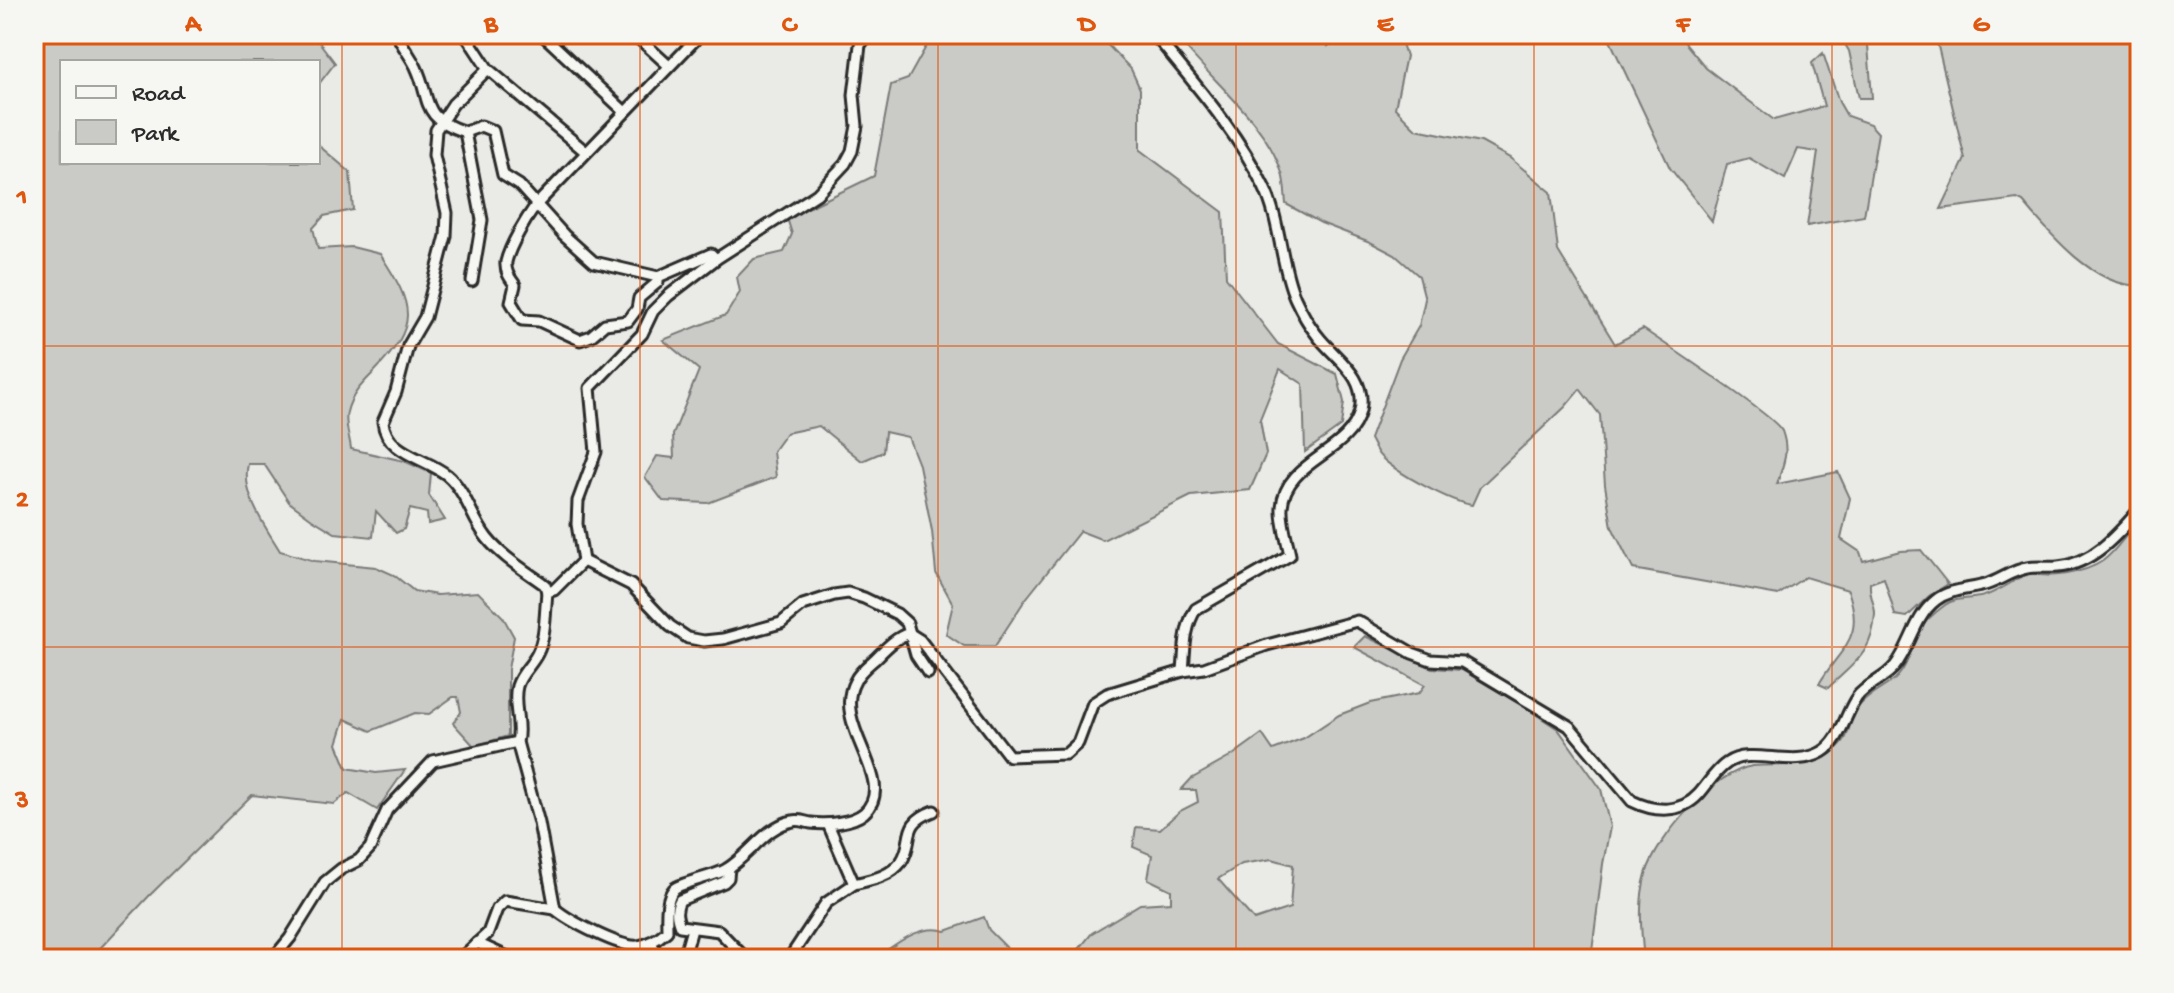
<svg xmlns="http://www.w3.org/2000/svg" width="2174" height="993" font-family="'Gochi Hand',sans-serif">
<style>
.green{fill:#cacac7;stroke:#7a7a79;stroke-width:2;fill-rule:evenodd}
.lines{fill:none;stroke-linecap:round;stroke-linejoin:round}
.street-casing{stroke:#2b2b2b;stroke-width:15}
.street{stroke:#f6f6f2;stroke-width:9}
.grid{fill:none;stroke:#df570e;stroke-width:2;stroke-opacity:0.55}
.neatline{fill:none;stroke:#df570e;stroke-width:3}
.grid-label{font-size:26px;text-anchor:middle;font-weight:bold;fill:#df570e}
</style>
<rect width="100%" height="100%" fill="#eaeae6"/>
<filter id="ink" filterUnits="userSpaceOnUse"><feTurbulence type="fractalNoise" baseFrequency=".0125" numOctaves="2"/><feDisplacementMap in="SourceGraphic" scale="16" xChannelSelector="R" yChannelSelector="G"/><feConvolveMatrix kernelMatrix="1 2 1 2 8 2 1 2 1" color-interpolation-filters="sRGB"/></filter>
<g filter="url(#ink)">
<g class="green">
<path d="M34,34H271L276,39L313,34L335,63L318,85V62H62V162H318V145L350,172L353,210L324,216L313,228L318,249L352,247L380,254C415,307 419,325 374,372C362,384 351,395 347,412C344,423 350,438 351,449L404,461L431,473L429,495L445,520L428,524L427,513L410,509L404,529L396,533L376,511L373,537L335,533L312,519L289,502L264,464H248C241,494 265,526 280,551L315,561L376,567L394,575L414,591L437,595L478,592L503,617L514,637L508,669V736L474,746L453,723L461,712L458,697H453L429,714L415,713L371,731L345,719L337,744L347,768L376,773L405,770L377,810L348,793L334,804L252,795L150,895L90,959H34Z"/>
<path d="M944,34L1099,36L1131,69L1140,89V150L1223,212L1226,277L1278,344L1337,374L1344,402L1341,426L1305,452L1303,384L1280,369L1260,419L1266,454L1250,490L1191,496L1103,540L1080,531L1025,600L995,646H964L946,634L953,604L936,573L932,531L919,465L908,437L885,432L883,452L862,461L819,426L786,433L773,451L776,477L708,503L663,501L645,477L657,456L674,458L673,435L699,370L663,340L726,315L740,292L737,277L754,259L784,252L792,234L787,218L874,176L891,85L908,79L932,36Z"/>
<path d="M1175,34H1326L1328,46L1347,34H1399L1406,56L1395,108L1416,129L1481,142L1510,158L1551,192L1558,251L1615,344L1643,329C1665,344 1775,416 1782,431C1790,453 1783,464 1777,484L1838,472L1850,498L1841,539L1860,552L1863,561L1900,551L1921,550L1948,584L1929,596L1907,617L1895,615L1884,578L1870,583C1869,596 1875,604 1875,614C1873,653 1854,663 1828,688L1819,684C1842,645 1865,640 1848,590L1805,577L1778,595L1633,569L1612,527L1605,485L1600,415L1580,389L1565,407L1480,487L1472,505C1450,502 1395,472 1380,456C1376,452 1373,444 1370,439L1400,359L1419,326L1425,299L1419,276L1395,255L1370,242L1321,223L1286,204C1285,194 1285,183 1282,173C1264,118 1208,79 1175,34Z"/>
<path d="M1607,34H1678L1706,68L1774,120L1824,106L1812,63L1823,53L1839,102L1847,116L1870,124L1878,133L1864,216L1807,226L1818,152L1798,149L1785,179L1749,158L1727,164L1712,221L1670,168Z"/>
<path d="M1839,34H1864L1868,45L1872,98H1859L1849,51Z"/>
<path d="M1935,34H2140V285C2096,289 2049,233 2023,202L2017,199L1941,209L1965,159Z"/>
<path d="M2140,519V959H1644C1641,932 1638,901 1646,874C1657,838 1714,771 1753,766C1780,763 1813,771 1835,750C1852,735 1846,731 1854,714C1862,697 1882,690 1895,679C1909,666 1911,646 1919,630C1925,621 1937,611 1945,605C1954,598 1969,599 1980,597C1996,594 2014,580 2029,572C2043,577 2052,576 2066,574C2112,566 2112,550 2140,519Z"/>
<path d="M1365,636L1432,668L1462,670L1523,706L1558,729L1601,789L1610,827L1603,864L1591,959H1071L1092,933L1140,904L1171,902V890L1148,879L1152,855L1133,847L1136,827L1160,829L1180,811L1198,802L1196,790H1181L1191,779L1230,757L1262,734L1273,750L1304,738L1339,715L1370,703L1419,693L1425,685L1354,647ZM1272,859L1293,865L1290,908L1254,920L1218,879L1242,864Z"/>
<path d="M984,917L989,930L1018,959H895L887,950C904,938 925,924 946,931Z"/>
</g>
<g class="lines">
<g class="street-casing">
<g id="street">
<path d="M397,34C402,46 410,55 416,67C432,101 419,117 465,132L481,126L493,131L503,175L519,185L564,235L594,262L658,277L711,254L716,259"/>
<path d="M465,34L488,69L586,152"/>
<path d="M542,34L625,112"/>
<path d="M634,34L669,66"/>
<path d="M1154,34C1193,82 1237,131 1264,187C1281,222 1280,264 1295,298C1301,311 1308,324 1317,335C1334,358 1368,376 1360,411C1350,454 1285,460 1282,507C1281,522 1287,540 1290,555L1196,609C1184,627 1185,650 1183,671"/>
<path d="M488,69L453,104L436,130L434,155L447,213L446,236L425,317L408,346L396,392L383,422C386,453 426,458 447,475C467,492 471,518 487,538C502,557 526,571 545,585L547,592C545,611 546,637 537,654C531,666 521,673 517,686C512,705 522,724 517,742L539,823L555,909C569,921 621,948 638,946C648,945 659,938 667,931C667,918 665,899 674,889C680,883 712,877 725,870C749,857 765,826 793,821C800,819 804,822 811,823C826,825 852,823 864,813C900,781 830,725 855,681C859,672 868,665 875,659C886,648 895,638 909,633"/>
<path d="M465,132L482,220L472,281"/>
<path d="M658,277V282L639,298L637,309L628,321L605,324L591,336L580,340L539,321L522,320L511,302L515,285C510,278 505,272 506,262C510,245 526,219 536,205L694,41L698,34"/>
<path d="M583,561L631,585L670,626L688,638L704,641L723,639L781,623L803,605L834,595L848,593L864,598L897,614L907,623L916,655L928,673"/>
<path d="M547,592L554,590L583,561L577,524L578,501L596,452L590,388L642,334L653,311L668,296L716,259L817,194L845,164L852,151L857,126L854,95L860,45L868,34"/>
<path d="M909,633L920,640L1009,756L1066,754L1078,743L1093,703L1107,694L1183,671L1204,668L1267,645L1357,621L1412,653L1431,660L1462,662L1569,726L1632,801C1654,812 1681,814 1699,794C1708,784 1715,771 1727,763C1751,746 1793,769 1822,752C1841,741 1845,714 1857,697C1867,684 1885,679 1895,666C1911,646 1914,617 1936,600C1951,588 1971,590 1988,584C2002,579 2013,570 2027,568C2037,566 2048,568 2058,567C2093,564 2118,534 2140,509"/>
<path d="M828,824L854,884C870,880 890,877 901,862C916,840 899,824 934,811"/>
<path d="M729,868L728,878L724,882L680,900C675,909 676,916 680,926L719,931L746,959"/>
<path d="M477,943L512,959"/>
<path d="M269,959L276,955L290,938L325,882L341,869L359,860L370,848L387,810L433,761L517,742"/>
<path d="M460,959L488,933L497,909L505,901L555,909"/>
<path d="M647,959L654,948L650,942"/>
<path d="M679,959L685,954L692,929"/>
<path d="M789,959L826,903L854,884"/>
</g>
</g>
<use href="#street" class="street"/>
</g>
</g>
<path class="grid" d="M342,34V959M640,34V959M938,34V959M1236,34V959M1534,34V959M1832,34V959M34,346H2140M34,647H2140"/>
<rect width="2174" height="993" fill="none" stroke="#f6f6f2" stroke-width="88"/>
<rect x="60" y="60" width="260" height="104" fill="#f6f6f2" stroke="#a5a5a2" stroke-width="2"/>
<rect x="76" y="86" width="40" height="12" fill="#f6f6f2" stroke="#a5a5a2" stroke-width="2"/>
<text x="132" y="100" font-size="24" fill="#2b2b2b">Road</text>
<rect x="76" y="120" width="40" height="24" fill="#cacac7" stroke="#a5a5a2" stroke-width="2"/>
<text x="132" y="140" font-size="24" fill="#2b2b2b">Park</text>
<rect x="44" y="44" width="2086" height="905" class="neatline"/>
<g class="grid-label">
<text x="193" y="31">A</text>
<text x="491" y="31">B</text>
<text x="789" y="31">C</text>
<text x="1087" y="31">D</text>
<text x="1385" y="31">E</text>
<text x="1683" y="31">F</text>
<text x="1981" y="31">G</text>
<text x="22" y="204">1</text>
<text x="22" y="506">2</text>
<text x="22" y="807">3</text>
</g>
</svg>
